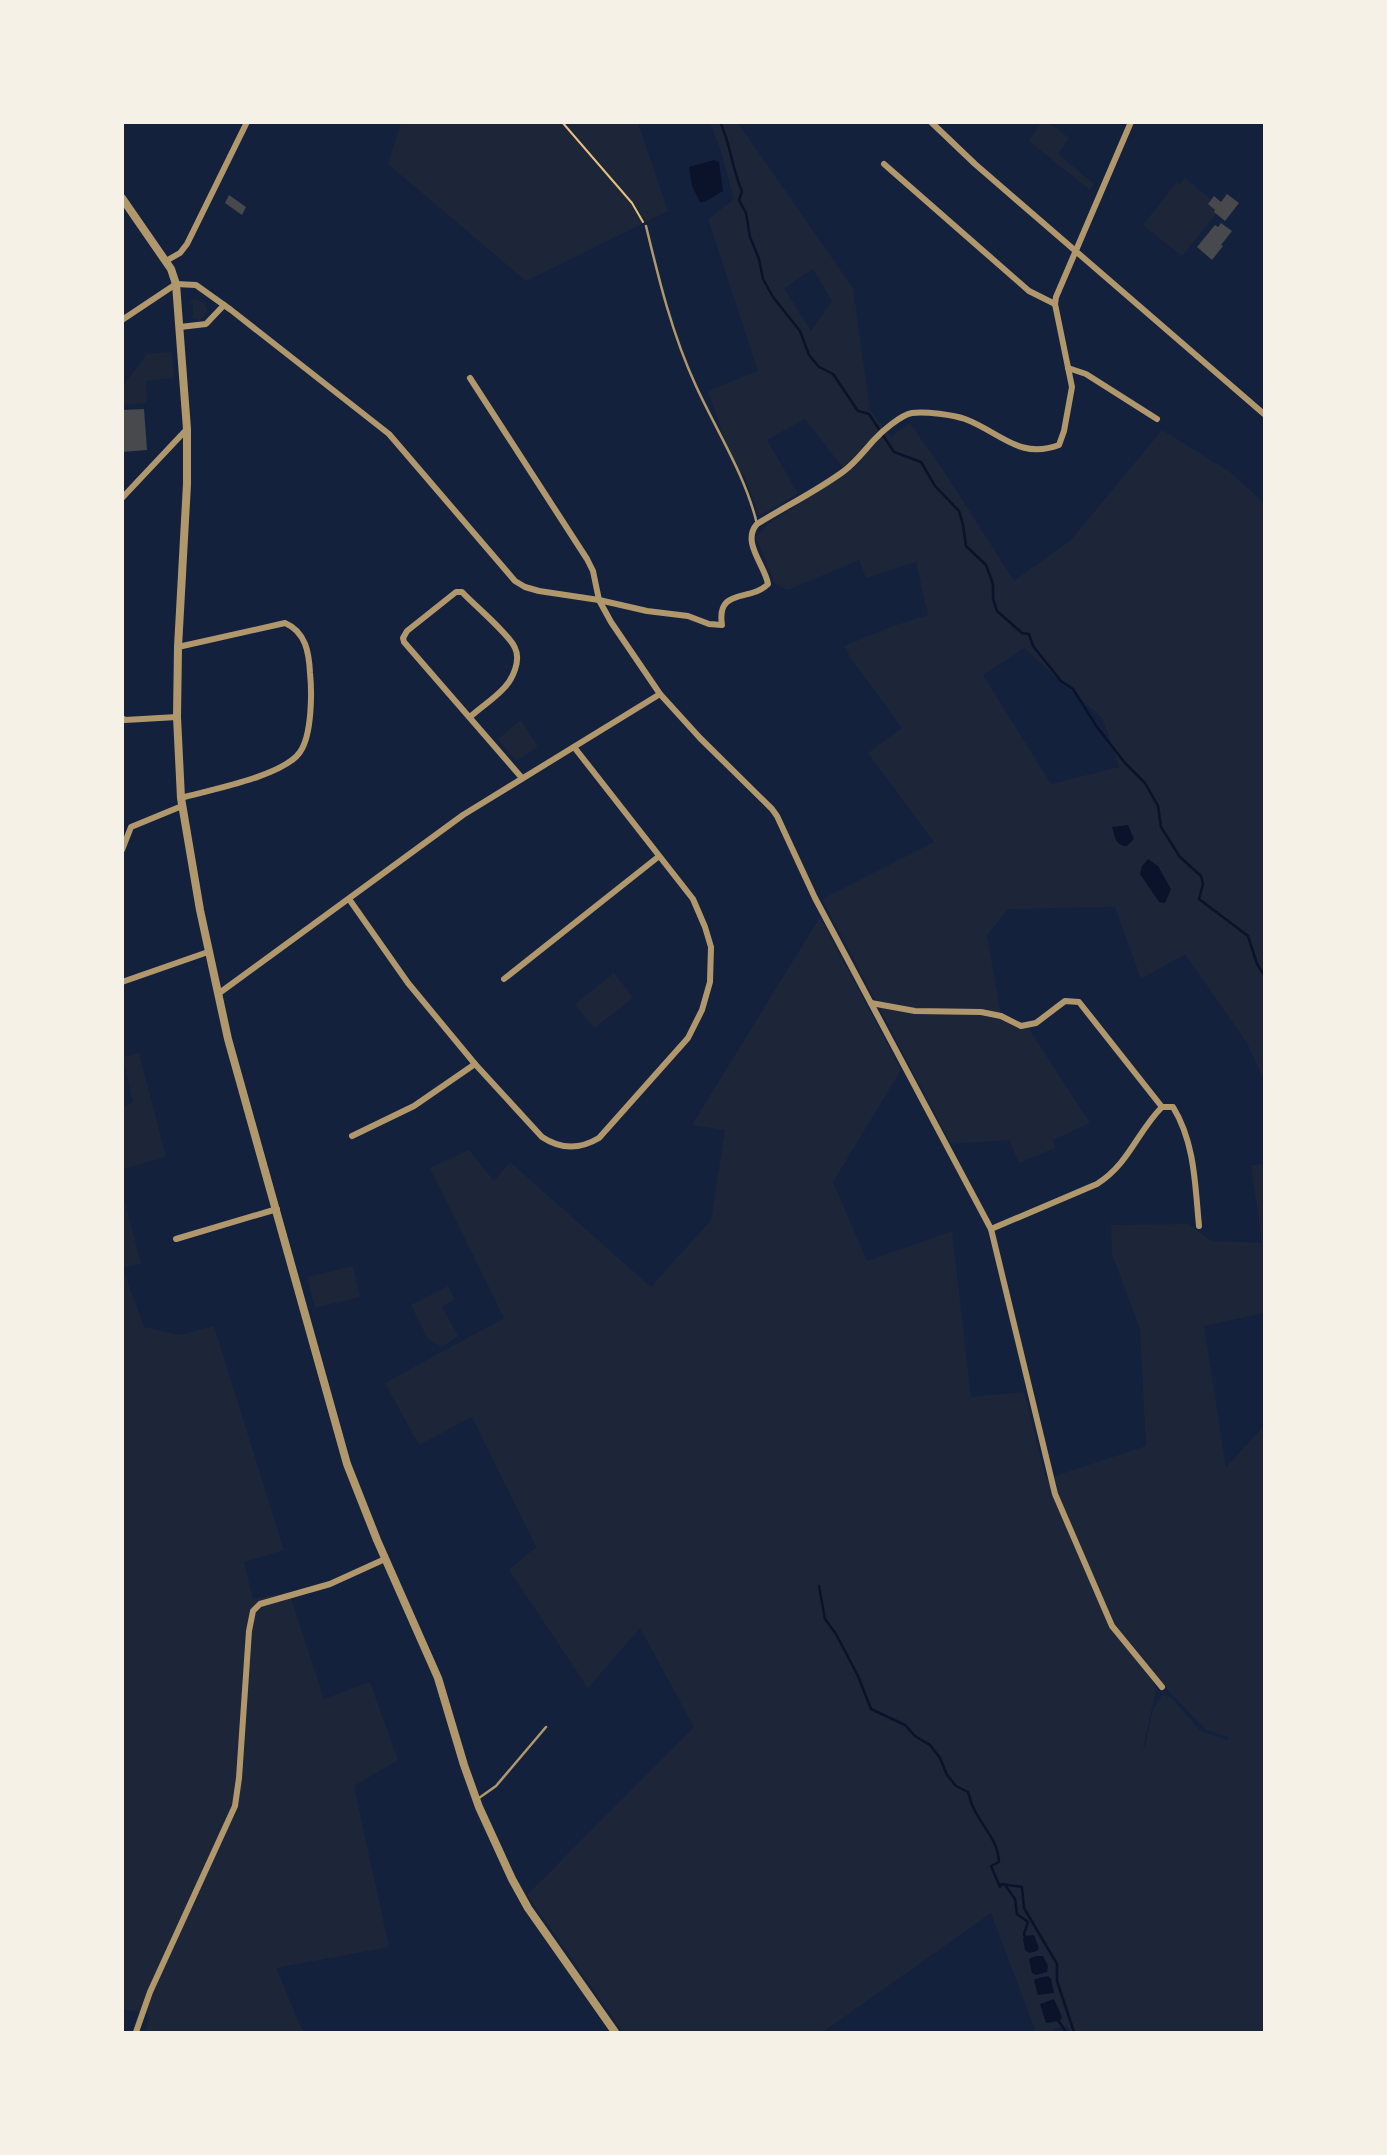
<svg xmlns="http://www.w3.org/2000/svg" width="1387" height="2155" font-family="'Varela Round',sans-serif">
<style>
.green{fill:#1d2539;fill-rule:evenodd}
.water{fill:#0b132b}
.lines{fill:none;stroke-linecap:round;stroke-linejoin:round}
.stream{stroke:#0b132b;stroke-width:2.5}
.building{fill:#48494c}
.path{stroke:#e5c07b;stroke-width:2}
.service{stroke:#b1986c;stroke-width:2.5}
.minor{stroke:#b1986c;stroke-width:6}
.tertiary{stroke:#b1986c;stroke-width:8}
</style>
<rect width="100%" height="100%" fill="#14213d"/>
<g class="green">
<path d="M1042,122L1049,123L1069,138L1058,154L1094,184L1090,190L1029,141Z"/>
<path d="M401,123H638L668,211L526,281L388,164Z"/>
<path d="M710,123H738L853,288L870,410L891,437L910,423L947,476L1014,581L1071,540L1162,430L1230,472L1264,503V1080L1247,1043L1185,954L1141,979L1115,907L1008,909L987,935L1001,1016L1016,1023L1030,1025L1029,1029L1090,1123L1053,1140L1055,1148L1019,1163L1009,1140L951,1144L822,899L934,842L868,753L902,728L850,657L844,646L893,626L928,615L916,562L866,578L859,560L788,590L775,584L756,537L768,524L847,473L805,419L767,440L798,493L759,516L744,474L737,475L708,391L758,371L708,219L734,199L721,151ZM813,269L832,301L811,331L784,288ZM1024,648L1103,719L1119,767L1051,784L983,675Z"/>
<path d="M1185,178L1211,200L1216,214L1182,256L1143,225L1177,182L1180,184Z"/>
<path d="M195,299L204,303L207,309L205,316L199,320L189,317L193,316V303H188Z"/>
<path d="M172,352L174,378L146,381L147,403L123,405V386L147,354Z"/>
<path d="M521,720L538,747L516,761L498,739Z"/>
<path d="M820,917L901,1070L833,1182L867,1261L952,1231L971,1397L1024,1392L1046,1479L1146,1446L1140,1329L1112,1254L1111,1225L1188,1224L1212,1241L1262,1243L1251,1165L1264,1164V1313L1204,1326L1226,1467L1264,1426V2032H1071L1067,2026L1053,2029L1052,2032H1032L1035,2030L991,1913L823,2032H623L527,1895L694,1727L640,1628L588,1688L509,1570L536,1547L472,1417L419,1445L385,1383L504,1318L430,1168L469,1150L494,1181L510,1162L651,1287L711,1220L725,1130L692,1125ZM1122,1642L1205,1729L1228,1737V1740L1200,1731L1172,1698L1162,1695L1153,1710L1145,1747L1143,1748L1156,1690L1154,1682Z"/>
<path d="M614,973L633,998L594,1028L575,1004Z"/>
<path d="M139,1053L166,1157L123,1169V1107L133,1102L123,1057Z"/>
<path d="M122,1190L141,1264L123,1267H122Z"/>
<path d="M353,1266L360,1297L315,1308L307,1277Z"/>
<path d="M123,1269L144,1327L179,1335L214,1326L284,1550L244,1562L253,1599L289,1592L324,1699L370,1682L398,1760L354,1786L389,1947L276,1968L303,2032H146L149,2014L123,2009Z"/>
<path d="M448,1286L455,1299L442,1307L458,1336L442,1347L428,1339L411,1305Z"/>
</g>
<g class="water">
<path d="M714,160L719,162L723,191L705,202H700L692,186L689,167Z"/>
<path d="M1128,825L1134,839L1127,846C1115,846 1115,836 1112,827Z"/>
<path d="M1148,859L1158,866L1171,889L1165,903L1159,902L1140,874L1142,866Z"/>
<path d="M1034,1935L1039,1948L1037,1951L1029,1953L1025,1950L1023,1939L1025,1936Z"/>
<path d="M1035,1956H1043L1048,1966L1047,1972L1036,1975L1032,1973L1029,1959Z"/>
<path d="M1048,1976L1051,1979L1054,1993L1038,1995L1034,1981L1035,1979Z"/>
<path d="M1054,1999L1062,2017L1060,2021L1046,2023L1040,2004Z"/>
</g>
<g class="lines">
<g class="stream">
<path d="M720,122C731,145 732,169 742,191L739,200L746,213L750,237L759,259L763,279L773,297L800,331L809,355L819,367L833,374L858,411L869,414L894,452L921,462L935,486L959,511L963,525L966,546L986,565L993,584V599L997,611L1022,633L1029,634L1033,646L1061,681L1073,689L1097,727L1125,763L1145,783L1158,806L1161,827L1180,857L1201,876L1203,884L1199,899L1248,936L1257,964L1264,975"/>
<path d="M819,1586L825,1619L836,1634L858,1676L871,1709L905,1725L915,1736L930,1745L940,1758L947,1775L956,1786L968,1792C970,1798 971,1804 974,1809C983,1828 998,1840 999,1862L991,1866L1000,1887L1002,1884L1022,1887L1024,1908L1057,1964V1981L1074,2032"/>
<path d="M1005,1885L1015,1899L1017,1914L1028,1922L1024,1934L1026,1940"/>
<path d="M1058,2020L1066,2032"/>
</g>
</g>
<g class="building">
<path d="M1227,194L1239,203L1225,221L1214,212L1215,210L1208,204L1214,196L1221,202Z"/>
<path d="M229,195L246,207L242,215L225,203Z"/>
<path d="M1221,223L1232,231L1221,245L1223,246L1212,260L1197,247L1215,225L1218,227Z"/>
<path d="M144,409L147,450L122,452V410Z"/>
</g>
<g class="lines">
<path class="path" d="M562,122L632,203L643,222"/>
<g class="service">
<path d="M646,226C659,280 672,334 696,386C717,432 745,474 757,524"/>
<path d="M479,1798L496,1786L546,1727"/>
</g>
<g class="minor">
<path d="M931,122L975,164L1264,414"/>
<path d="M884,164L1029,291L1055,304"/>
<path d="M166,261L180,253L187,244L247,122"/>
<path d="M122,320L176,284L196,285L231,310L389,434L515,581L525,587L539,591L599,600L647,611L688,616L709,624L722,625C716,587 751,602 768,584C765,565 741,542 757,524C786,506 817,491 844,471C855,463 864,451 874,440C882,431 901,415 912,413C925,411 954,415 965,419C1000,432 1019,460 1059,445L1064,431L1072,387L1055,304L1056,297L1131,122"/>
<path d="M180,327L206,324L224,305"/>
<path d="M1068,368L1086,374L1157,419"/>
<path d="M470,378L587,559L593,571L599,600L611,622L660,694L700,738L772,809L777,816L815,898L991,1229L1055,1494L1112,1626L1162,1687"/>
<path d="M122,498L187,429"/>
<path d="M178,647L285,623C306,632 309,653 310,673C312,692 312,735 300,752C284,776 209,790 181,798"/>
<path d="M470,717C481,707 494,699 504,688C513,679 521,660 515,648C511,636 472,603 462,592H456L407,631L403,638L404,642L522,778"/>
<path d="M122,718L125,720L177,717"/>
<path d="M122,850L131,827L182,806"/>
<path d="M349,899L408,983L475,1064L542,1137C560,1149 579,1150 599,1138L688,1038L702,1010L710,982L711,947L705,927L693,899L574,747"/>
<path d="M504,979L658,857"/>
<path d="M122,982L208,952"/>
<path d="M218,994L463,815L660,694"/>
<path d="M871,1003L915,1011L981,1012L1001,1016L1021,1026L1036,1023L1065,1001L1079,1002L1162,1107C1137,1132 1129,1164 1097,1184L991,1229"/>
<path d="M1162,1107H1173C1195,1143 1195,1185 1199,1226"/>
<path d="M352,1136L414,1106L475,1064"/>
<path d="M176,1239L277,1209"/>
<path d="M136,2032L150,1992L235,1806L239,1778L249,1631L253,1611L260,1604L330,1584L385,1559"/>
</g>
<path class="tertiary" d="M122,198L171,269L176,284L187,429V484L178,647L177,717L181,798L200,910L228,1039L347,1464L377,1540L438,1678L464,1765L479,1807L512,1879L528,1908L615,2032"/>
</g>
<rect width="1387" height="2155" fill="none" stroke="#f6f1e7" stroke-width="248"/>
</svg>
